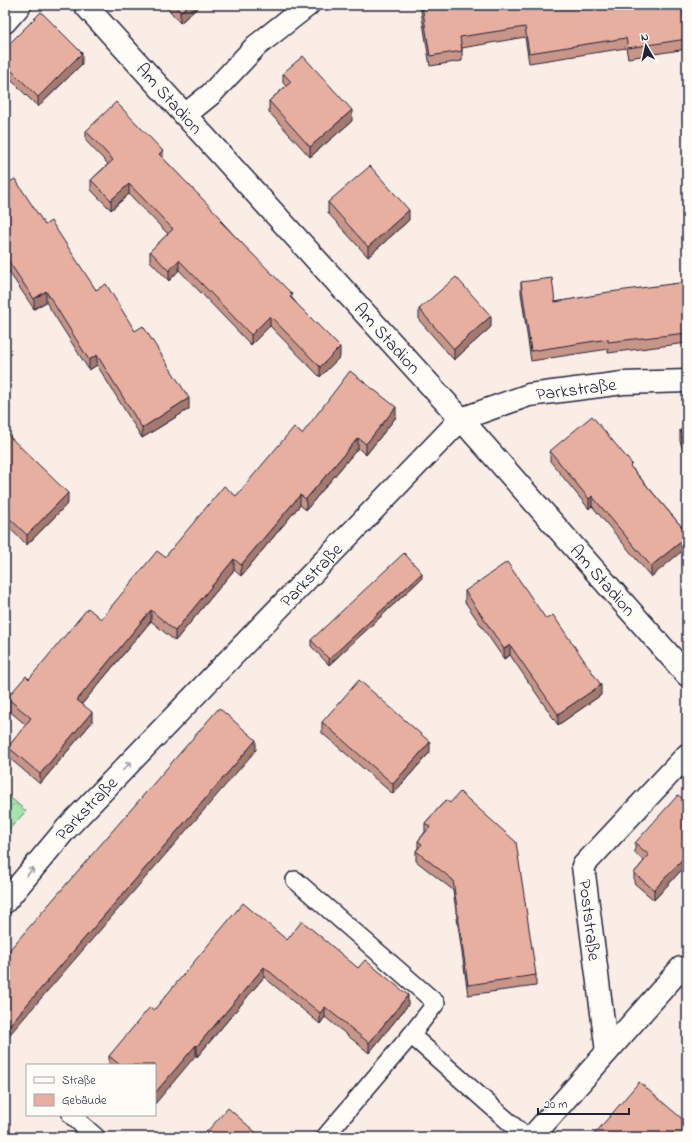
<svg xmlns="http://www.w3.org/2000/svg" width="692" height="1142" font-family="'Indie Flower',sans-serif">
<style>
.forest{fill:url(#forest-crowns);stroke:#648374}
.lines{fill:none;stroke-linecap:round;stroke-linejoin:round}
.lane-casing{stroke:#22223b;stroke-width:20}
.street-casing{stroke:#22223b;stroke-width:25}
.lane{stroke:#fdfcf7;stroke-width:17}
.street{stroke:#fdfcf7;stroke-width:22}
.wall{fill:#c79689;stroke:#22223b}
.shaded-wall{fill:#a27a6f;stroke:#22223b}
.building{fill:#e7af9f;stroke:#22223b}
.oneway{stroke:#9a9aa2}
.labels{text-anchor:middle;stroke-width:3;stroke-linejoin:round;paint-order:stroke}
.street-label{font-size:18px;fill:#22223b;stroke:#fdfcf7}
</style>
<defs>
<pattern id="forest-crowns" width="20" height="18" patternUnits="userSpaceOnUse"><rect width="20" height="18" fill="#a5e4ac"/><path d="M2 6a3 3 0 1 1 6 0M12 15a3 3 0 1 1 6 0" fill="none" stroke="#8ec395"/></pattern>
</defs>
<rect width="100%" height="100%" fill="#f9ede5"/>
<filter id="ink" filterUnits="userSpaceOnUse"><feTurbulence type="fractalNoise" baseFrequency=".025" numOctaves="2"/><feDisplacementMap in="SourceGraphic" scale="8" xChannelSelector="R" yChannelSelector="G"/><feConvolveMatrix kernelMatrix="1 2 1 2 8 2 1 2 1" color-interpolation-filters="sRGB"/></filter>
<g filter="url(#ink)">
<path class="forest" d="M5,793L26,811L5,834Z"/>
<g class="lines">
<g class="lane-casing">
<g id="lane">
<path d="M295,880L436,1003L411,1035"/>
<path d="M71,1115L96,1137"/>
<path d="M325,1137L411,1035L526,1137"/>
</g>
</g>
<g class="street-casing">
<g id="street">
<path id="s1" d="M85,5L461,419L687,675"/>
<path d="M5,22L20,5"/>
<path d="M185,115L211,94L256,46L308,5"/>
<path id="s2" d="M5,902L66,829L461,419L529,395L623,383L687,381"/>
<path d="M607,1052L681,968"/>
<path d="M532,1137L607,1052L583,866L687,755"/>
</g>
</g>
<use href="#lane" class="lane"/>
<use href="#street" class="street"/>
</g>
<g class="wall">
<path d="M165,5H201L180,23Z"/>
<path d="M420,5H480V6L687,36V49L628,58L626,48L529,63L525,37L462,48V61L430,66Z"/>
<path d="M5,48L82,64L38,107L5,74Z"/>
<path d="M283,73L352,121L310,157L269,112V101L286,86L283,83Z"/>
<path d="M86,131L163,158L293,299L340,357L320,377L270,326L251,345L179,270L169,281L150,261V251L168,234L129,194L111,210L91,190V180L108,164L86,141Z"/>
<path d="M5,185L45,225L96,290L135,331L189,409L142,438L97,365L89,370L46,302L34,309L5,266Z"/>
<path d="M328,202L409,220L368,257L328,213Z"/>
<path d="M521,282L555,302L687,282V343L608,353V349L531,361L521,293Z"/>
<path d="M419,309L491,327L454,360L419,320Z"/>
<path d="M396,417L366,455L358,448L306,510L300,505L241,576L234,570L175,641L151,621L82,704L92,722L40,784L8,757V747L26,725L7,709V698L101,619L165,557L236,496L302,434Z"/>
<path d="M687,428V462L680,441V430Z"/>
<path d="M5,438L68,503L27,545L5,524Z"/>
<path d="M550,451L632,468L687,533L651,577L592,506L589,509L550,461Z"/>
<path d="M422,578L329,665L311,646V640Z"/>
<path d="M465,591L546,619L601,695L558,725L510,655L504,659L465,602Z"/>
<path d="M322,722L430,752L393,794L322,733Z"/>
<path d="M446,800L536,975V986L468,995L453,890L416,861V851L418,848V841L425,832V823Z"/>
<path d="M687,802V864L654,900L634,883V873L644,861L635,853V843Z"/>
<path d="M287,940L358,968L408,1005L369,1053L325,1017L320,1024L264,977L197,1057L196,1055L155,1065H109V1056L154,1010Z"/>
</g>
<g class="shaded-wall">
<path d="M189,5H201L180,23V12Z"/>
<path d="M82,53V64L38,107V97Z"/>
<path d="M352,110V121L310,157V147Z"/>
<path d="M163,151V161L159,154Z"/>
<path d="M129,184V194L111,210V200Z"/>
<path d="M409,210V220L368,257V247Z"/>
<path d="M179,260V270L169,281V271Z"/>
<path d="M46,291V302L34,309V299Z"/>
<path d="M270,316V326L251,345V335Z"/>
<path d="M491,316V327L454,360V349Z"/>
<path d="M340,347V357L320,377V367Z"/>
<path d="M97,355V365L89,370V360Z"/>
<path d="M189,398V409L142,438V428Z"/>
<path d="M396,407V417L366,455V444Z"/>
<path d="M358,438V448L306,510V499Z"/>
<path d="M68,493V503L27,545V535Z"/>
<path d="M300,495V505L241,576V565Z"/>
<path d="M592,496V506L589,509V499Z"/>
<path d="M687,537V547L651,577V566Z"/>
<path d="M234,559V570L175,641V631Z"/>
<path d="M422,573V578L329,665V659Z"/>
<path d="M151,610V621L77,710V700Z"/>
<path d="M510,645V655L504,659V649Z"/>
<path d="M601,685V695L558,725V714Z"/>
<path d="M92,712V722L40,784V774Z"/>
<path d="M256,740V750L5,1040V1030Z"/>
<path d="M430,742V752L393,794V784Z"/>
<path d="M687,854V864L654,900V890Z"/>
<path d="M264,967V977L197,1057V1046Z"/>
<path d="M408,995V1005L369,1053V1043Z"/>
<path d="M325,1007V1017L320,1024V1013Z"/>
<path d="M196,1045V1055L155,1104V1093Z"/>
</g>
<g class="building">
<path d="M174,5H189L180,12Z"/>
<path d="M422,5H480V6L487,5H682L687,39L628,48L626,38L529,53L525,27L460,37L462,51L430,56Z"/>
<path d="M41,12L82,53L38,97L5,64V48Z"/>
<path d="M303,56L352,110L310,147L269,101L291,82L283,73Z"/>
<path d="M116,102L163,151L159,154L222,219L220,221L293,295L290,297L340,347L320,367L270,316L251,335L179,260L169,271L150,251L173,229L129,184L111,200L91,180L113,160L86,131Z"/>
<path d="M370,166L409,210L368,247L328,202Z"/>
<path d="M15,179L45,225L51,221L96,290L106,284L135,331L143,326L189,398L142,428L97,355L89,360L46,291L34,299L5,256V185Z"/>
<path d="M456,277L491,316L454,349L419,309Z"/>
<path d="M552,278L555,302L602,294V293L687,282V333L608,342V339L531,351L521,282Z"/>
<path d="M350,371L396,407L366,444L358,438L306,499L300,495L241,565L234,559L175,631L151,610L77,700L92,712L40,774L8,747L31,718L7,698L26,676L29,679L88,608L101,619L157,551L165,557L224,486L236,496L294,427L302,434Z"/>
<path d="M592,416L632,464L630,466L687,533V537L651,566L592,496L589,499L550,451Z"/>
<path d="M687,428V452L680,430Z"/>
<path d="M8,435L68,493L27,535L5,514V438Z"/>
<path d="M404,553L422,573L329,659L311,640Z"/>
<path d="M507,562L546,619L553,615L601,685L558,714L510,645L504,649L465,591Z"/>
<path d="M359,680L430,742L393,784L322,722Z"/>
<path d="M219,708L256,740L5,1030V955Z"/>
<path d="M460,792L516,842L536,975L468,985L453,880L416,851L422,844L418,841L430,827L425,823L446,800L450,803Z"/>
<path d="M678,795L687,802V854L654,890L634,873L649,855L635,843Z"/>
<path d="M243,903L287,940L302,921L358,968L365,960L408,995L369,1043L325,1007L320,1013L264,967L197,1046L196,1045L155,1093V1065H120L109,1056L150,1007L154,1010Z"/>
<path d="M639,1082L687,1123V1137H592Z"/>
<path d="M228,1108L261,1137H202Z"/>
</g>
<defs><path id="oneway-shaft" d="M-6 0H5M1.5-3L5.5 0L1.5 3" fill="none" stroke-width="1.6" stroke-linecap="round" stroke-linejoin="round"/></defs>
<g class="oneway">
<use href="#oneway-shaft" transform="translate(127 766) rotate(-46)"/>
<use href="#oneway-shaft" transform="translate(30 872) rotate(-50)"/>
</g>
</g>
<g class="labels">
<g class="street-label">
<text dy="6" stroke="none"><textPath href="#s1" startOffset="126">Am Stadion</textPath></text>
<text dy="6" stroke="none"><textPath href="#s1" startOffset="450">Am Stadion</textPath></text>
<text dy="6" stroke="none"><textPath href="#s2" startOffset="784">Parkstraße</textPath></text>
<text dy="6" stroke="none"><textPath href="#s2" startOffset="448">Parkstraße</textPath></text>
<text dy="6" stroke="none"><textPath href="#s1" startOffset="774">Am Stadion</textPath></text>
<text dy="6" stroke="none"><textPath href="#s2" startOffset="124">Parkstraße</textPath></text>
<text transform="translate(590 920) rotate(83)" y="6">Poststraße</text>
</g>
</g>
<rect width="692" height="1142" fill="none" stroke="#fdfcf7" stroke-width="20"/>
<rect x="10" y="10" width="672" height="1122" fill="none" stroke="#22223b" stroke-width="1.5" filter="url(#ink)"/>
<rect x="26" y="1064" width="130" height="52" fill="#fdfcf7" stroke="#a5a5ac"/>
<rect x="34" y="1077" width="20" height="6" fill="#fdfcf7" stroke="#a5a5ac"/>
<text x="62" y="1084" font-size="12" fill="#22223b">Straße</text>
<rect x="34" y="1094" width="20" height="12" fill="#e7af9f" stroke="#a5a5ac"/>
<text x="62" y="1104" font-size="12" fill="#22223b">Gebäude</text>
<g transform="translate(646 46) rotate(351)" stroke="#fdfcf7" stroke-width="3" paint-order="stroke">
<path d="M0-3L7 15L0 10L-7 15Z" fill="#22223b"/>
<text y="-6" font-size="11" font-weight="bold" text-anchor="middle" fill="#22223b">N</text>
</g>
<path d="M538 1108v6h91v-6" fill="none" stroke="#22223b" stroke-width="2"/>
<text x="544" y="1108" font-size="12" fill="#22223b" stroke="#fdfcf7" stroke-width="3" paint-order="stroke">20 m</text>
</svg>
